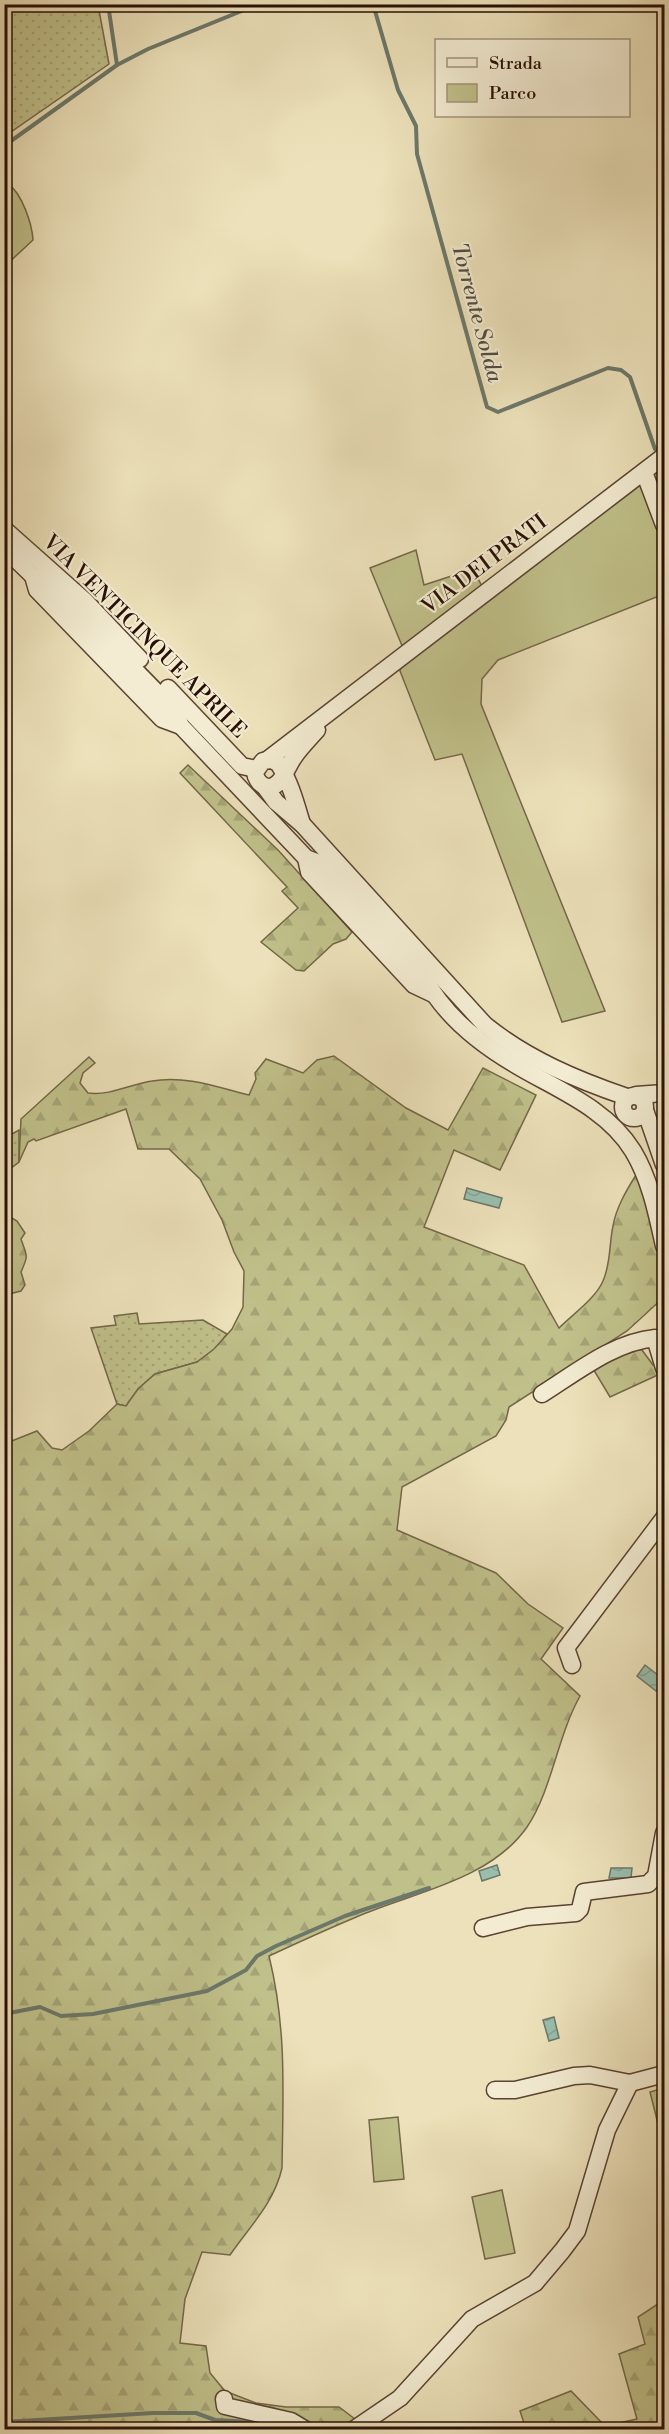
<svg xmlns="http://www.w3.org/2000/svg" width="669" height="2434" font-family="'Libre Bodoni',serif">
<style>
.grass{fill:url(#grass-dots);stroke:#746748;stroke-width:1.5}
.forest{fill:url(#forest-firs);stroke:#746748;stroke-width:1.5}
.park{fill:#c0c08a;stroke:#746748;stroke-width:1.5}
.water{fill:url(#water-waves);stroke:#6c786a;stroke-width:1.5}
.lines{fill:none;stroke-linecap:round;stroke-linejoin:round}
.stream{stroke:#6c786a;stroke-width:4}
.minor-casing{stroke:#5a4332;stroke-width:19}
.minor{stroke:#f3ecd2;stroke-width:16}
.labels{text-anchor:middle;stroke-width:4.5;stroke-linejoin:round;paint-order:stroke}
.street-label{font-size:21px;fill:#290e05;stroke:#f3ecd2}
.water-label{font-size:22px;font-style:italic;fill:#504c40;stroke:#f3ecd2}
</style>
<defs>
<pattern id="grass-dots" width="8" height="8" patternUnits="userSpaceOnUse" patternTransform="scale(1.5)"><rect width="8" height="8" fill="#c0c08a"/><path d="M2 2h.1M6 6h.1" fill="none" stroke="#a5a476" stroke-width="1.8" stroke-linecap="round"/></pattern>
<pattern id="forest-firs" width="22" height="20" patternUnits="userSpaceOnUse" patternTransform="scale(1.5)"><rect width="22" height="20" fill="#c0c08a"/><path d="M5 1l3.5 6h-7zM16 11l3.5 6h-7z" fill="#a5a476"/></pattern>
<pattern id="water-waves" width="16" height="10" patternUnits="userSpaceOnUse" patternTransform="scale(1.5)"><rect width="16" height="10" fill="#99bead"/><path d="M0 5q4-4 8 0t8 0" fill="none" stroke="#84a293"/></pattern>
</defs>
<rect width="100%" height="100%" fill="#ece1ba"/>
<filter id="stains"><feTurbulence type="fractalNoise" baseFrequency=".00333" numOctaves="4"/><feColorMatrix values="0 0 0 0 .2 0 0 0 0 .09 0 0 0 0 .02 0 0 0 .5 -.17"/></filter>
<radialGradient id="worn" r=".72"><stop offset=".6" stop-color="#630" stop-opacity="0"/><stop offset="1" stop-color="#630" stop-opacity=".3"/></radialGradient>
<g class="grass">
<path d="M17,5H98L109,64L5,136V9Z"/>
<path d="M19,1130V1162L7,1171L5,1170V1138Z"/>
<path d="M137,1313L139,1324L203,1320L227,1334L215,1349L197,1362L155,1374L138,1389L126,1406L117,1404L91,1328L116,1325L114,1316Z"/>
<path d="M664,2088V2148L650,2092Z"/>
</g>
<g class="forest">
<path d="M188,765L278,850L352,932L346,939L333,944L304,971L296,970L261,942L298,908L282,891L287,887L180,773Z"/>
<path d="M334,1056L406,1108L448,1130L483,1068L536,1095L500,1170L454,1150L424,1227L524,1265L559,1328C573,1314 595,1299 603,1281C611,1263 609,1244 613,1226C616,1208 626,1191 636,1175C651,1210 664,1260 664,1297L627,1331L509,1407L506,1420L496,1436L402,1487L397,1530L496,1573L528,1604L563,1628L541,1659L580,1696C557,1737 552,1790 527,1827C491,1879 416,1892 361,1915C330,1928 299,1942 269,1956C287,2029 283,2094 282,2168C274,2203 250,2226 230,2255L202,2252L185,2299L180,2343L206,2346L210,2373L225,2391L256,2403L286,2407H339L368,2429H5L4,1444L37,1431L52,1448L62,1450L89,1431L117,1404L126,1406L138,1389L155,1374L197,1362L214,1349L232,1329L243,1307L244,1271L234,1252L222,1220L200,1179L169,1149H138L126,1109L36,1141L34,1139L28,1142L19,1162L21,1119L89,1057L95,1063L83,1073L80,1083L88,1093C110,1096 131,1084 152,1081C185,1075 217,1087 249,1095L256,1079L255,1073L266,1059L303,1073L317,1060Z"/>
<path d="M5,1214L17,1221L25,1233L21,1239C27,1257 29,1254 21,1272L25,1285L21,1291L5,1295Z"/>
<path d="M633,1348L642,1350L653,1365L660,1366L662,1373L610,1397L592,1367Z"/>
<path d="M664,2300V2428L526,2429L520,2411L571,2391L605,2426L637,2419L619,2354L645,2344L638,2317Z"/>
</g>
<g class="park">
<path d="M8,184C22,193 32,224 33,240L5,266L4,185Z"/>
<path d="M664,457V594L498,660L482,679L481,704L605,1011L562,1022L462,754L435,760L400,671L405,653L370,568L416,550L424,585L473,569L485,592Z"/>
<path d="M398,2117L404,2179L374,2182L369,2120Z"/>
<path d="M502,2190L515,2253L485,2259L472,2197Z"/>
</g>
<g class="water">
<path d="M467,1188L502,1198L499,1208L464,1199Z"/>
<path d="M645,1665L664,1680L656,1691L637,1676Z"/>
<path d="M497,1865L500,1875L482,1881L479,1871Z"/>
<path d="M611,1868H632L631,1878H609Z"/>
<path d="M554,2017L559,2038L549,2041L543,2020Z"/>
</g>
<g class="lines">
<g class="stream">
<path d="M108,4L117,65L148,49L259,4"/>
<path d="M373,4L398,90L416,126L417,154L487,407L498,412L608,368L621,370L630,377L655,449"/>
<path d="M4,146L117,65"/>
<path d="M4,2014L40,2007L61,2016L93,2014L207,1991L246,1970L257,1956L276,1946L345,1916L429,1888"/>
<path d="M4,2422L153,2413H196L215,2420L254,2422L282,2430"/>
<path d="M369,2430L378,2423"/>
</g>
<g class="minor-casing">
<g id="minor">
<path d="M644,472L664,525"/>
<path d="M4,529L85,601L140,659"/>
<path d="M4,548L33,576L47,580L173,709L181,726L306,858L319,863L424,977C443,1014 480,1044 516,1065C556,1089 607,1108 633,1151C650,1179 657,1214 664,1246"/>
<path d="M33,576L37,590L162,719L181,726"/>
<path d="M168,688L242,766L256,769"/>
<path d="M267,760L664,456"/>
<path d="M265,787L276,802L303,825L485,1025C527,1059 577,1080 627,1097"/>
<path d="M302,824C296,804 290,781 278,763L271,760L263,761L255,772C256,784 269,793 279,782C285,775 289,764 294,757C301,747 309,739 317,730"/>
<path d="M306,858L309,872L414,985L433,994"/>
<path d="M636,1095L664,1093"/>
<circle cx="634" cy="1107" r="11"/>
<path d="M645,1110L664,1165"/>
<path d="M542,1394C577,1372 614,1342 655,1338L664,1368"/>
<path d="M572,1665L566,1648L664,1518"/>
<path d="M483,1928L527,1917L576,1913L580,1909L584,1892L648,1884L656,1876L664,1833"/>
<path d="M495,2090H515L574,2076L590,2075L630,2083L664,2074"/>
<path d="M224,2399L225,2406L291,2421L306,2430"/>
<path d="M353,2430L400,2398L472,2319L535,2283L562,2251L577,2231L607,2130L630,2083"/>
</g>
</g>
<use href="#minor" class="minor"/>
</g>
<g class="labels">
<g class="street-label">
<text transform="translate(484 564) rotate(-37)" y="7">VIA DEI PRATI</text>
<text transform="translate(145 636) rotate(45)" y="7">VIA VENTICINQUE APRILE</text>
</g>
<g class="water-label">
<text transform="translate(478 312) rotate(75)" y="8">Torrente Solda</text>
</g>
</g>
<rect width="669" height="2434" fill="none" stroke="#ece1ba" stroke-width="24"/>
<rect x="6" y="6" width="657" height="2422" fill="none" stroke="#290e05" stroke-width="3"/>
<rect x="12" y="12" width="645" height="2410" fill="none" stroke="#290e05" stroke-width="1.5"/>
<rect x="435" y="39" width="195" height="78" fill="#f3ecd2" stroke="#a29380" stroke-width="1.5"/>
<rect x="447" y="58" width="30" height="9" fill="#f3ecd2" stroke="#a29380" stroke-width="1.5"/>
<text x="489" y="69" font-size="18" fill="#290e05">Strada</text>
<rect x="447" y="84" width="30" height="18" fill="#c0c08a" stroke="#a29380" stroke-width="1.5"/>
<text x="489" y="99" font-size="18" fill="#290e05">Parco</text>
<rect width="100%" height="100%" filter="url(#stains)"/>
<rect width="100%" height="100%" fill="url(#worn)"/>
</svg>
